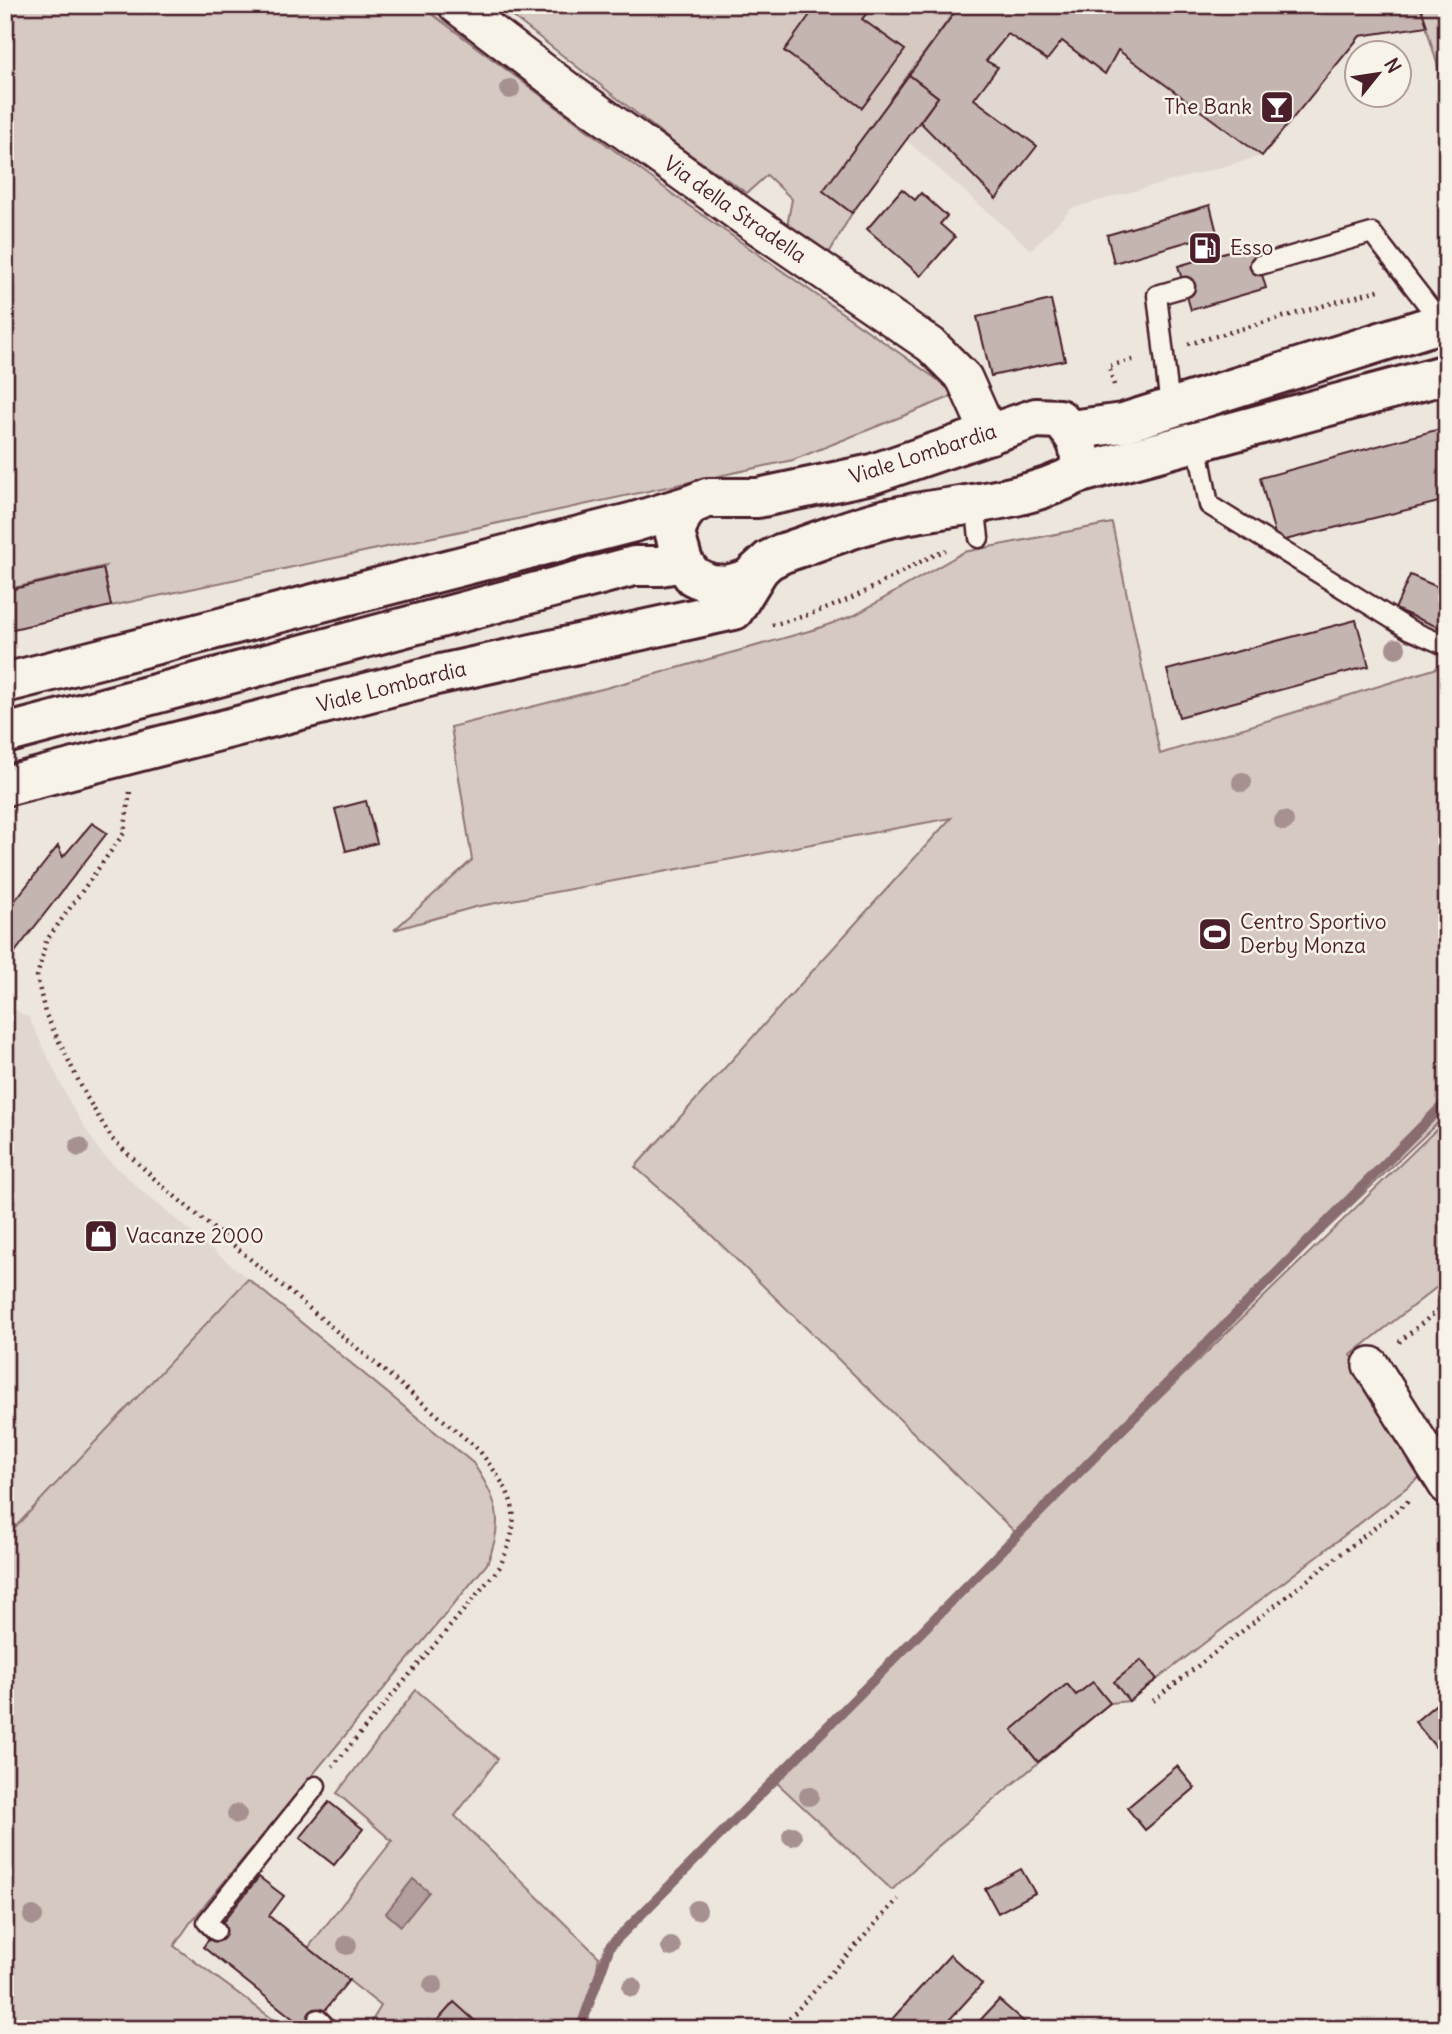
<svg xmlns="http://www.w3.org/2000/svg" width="1452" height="2034" font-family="Delius,sans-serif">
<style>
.built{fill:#e0d7d0}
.green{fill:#d5c9c2;stroke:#907476;stroke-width:2}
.water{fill:#b39f9d;stroke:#896c6f;stroke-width:2}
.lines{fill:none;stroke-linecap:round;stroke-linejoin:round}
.stream{stroke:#896c6f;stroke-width:10}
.building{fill:#c4b5b0;stroke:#4a1f2b;stroke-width:2}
.lane-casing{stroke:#4a1f2b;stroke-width:23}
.street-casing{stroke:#4a1f2b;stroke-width:40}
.secondary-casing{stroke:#4a1f2b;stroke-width:44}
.highway-casing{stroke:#4a1f2b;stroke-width:44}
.path{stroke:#4a1f2b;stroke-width:4.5;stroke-dasharray:2 5;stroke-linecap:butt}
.lane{stroke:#f7f3e8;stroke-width:18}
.street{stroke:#f7f3e8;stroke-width:35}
.secondary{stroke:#f7f3e8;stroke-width:38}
.highway{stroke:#f7f3e8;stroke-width:38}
.tree{fill:#a69090}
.labels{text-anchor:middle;stroke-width:5;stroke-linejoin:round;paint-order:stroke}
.poi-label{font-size:21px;fill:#4a1f2b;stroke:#f7f3e8;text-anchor:start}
.street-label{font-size:21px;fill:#4a1f2b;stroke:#f7f3e8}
</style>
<rect width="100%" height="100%" fill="#ece6dd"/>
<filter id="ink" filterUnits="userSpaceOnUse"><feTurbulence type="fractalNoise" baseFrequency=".0143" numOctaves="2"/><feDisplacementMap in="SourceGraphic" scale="14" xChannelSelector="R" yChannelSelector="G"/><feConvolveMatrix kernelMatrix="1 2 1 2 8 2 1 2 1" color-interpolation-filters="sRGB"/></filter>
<g filter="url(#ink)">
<g class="built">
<path d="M960,5H1420L1427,26L1360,36L1262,156L1072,208L1031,250L906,140L938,97L909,75Z"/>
<path d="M5,1004L29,1018L71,1105L100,1152L144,1193L248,1279L5,1538Z"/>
</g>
<g class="green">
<path d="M5,5H420L678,198L958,394L793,460L111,606L103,568L105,566L5,590Z"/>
<path d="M498,5H959L824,191L852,213L828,255L787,226L792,199L767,175L747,193L682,149Z"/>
<path d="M1420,5H1447V98Z"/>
<path d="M1112,523L1160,754L1437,668L1447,673V1114L1275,1278L1062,1493L1447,1119V1279L1351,1355L1424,1474L1129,1701L1110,1703L936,1848L892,1890L775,1781L1019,1536L699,1223L635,1167L951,818L475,907L394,930L472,860L451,727L606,688L816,629L855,615L964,552Z"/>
<path d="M248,1279L473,1463C498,1501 505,1520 487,1564L190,1923L174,1946L281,2025L277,2029H5V1538Z"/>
<path d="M416,1690L498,1759L455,1816L599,1957L586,2029H367L381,2006L308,1948L392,1841L337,1793Z"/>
</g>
<path class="water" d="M413,1879L429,1892L401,1926L386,1913Z"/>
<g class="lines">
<path class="stream" d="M580,2029L610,1946L1447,1101"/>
</g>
<g class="building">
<path d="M817,5H857L867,13L862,19L905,50L862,108L784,51Z"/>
<path d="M960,5H1420L1427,26L1360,36L1262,156L1118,50L1105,74L1062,41L1047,60L1008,34L986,61L998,67L974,99L1037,146L996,199L920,122L938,97L909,75Z"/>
<path d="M909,75L938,97L852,213L823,191Z"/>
<path d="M902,189L915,200L921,193L947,216L940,224L955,237L921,276L867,229Z"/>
<path d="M1210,205L1217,233L1114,263L1107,235Z"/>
<path d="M1253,244L1266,288L1191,310L1178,266Z"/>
<path d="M1051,300L1065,360L991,376L977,317Z"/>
<path d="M1447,427V500L1277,542L1260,478Z"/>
<path d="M103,568L111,606L5,631V591Z"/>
<path d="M1410,575L1447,591V631L1395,609Z"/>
<path d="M1356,620L1369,666L1179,717L1167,670Z"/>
<path d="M366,801L377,843L346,851L335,809Z"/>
<path d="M92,823L107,833L12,956L5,952V904L9,908L58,846L63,857Z"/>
<path d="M1141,1660L1157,1679L1129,1701L1114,1682Z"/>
<path d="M1093,1682L1110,1703L1038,1762L1012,1730L1067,1684L1076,1695Z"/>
<path d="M1447,1695V1743L1438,1750L1415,1722Z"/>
<path d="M1177,1766L1195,1788L1145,1830L1127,1808Z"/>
<path d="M329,1802L363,1829L334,1865L300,1838Z"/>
<path d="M1021,1869L1035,1893L998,1913L985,1889Z"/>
<path d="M259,1877L284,1896L269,1916L349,1980L310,2029H306L203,1947Z"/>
<path d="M950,1955L982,1984L941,2029H883Z"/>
<path d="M999,2000L1031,2028L972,2029Z"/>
<path d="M454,2002L484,2029H430Z"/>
</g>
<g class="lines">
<g class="lane-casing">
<g id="lane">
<path d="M1260,265L1372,233L1441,322"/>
<path d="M1170,407L1157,295L1185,287"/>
<path d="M1197,442L1209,505L1410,630L1447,646"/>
<path d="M975,503L979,538"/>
<path d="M216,1931L207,1922L316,1786"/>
<path d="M318,2019L328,2029"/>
</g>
</g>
<g class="street-casing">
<g id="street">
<path id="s1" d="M456,5L570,92L744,217L931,345L964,378L990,436"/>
<path d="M1371,1365L1447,1486"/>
</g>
</g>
<g class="secondary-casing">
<g id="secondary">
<path d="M1036,418L1059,419C1076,435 1085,451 1077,474C1020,504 952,504 890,518C854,526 818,542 783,553L769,560L748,579L728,585L710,584L693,576L683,562L675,534L681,517L690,505L707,498H758L872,474Z"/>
<path d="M1070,430L1123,423L1447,321"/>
<path d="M1077,474L1447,374"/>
<path d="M5,683L634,522L690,505"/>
<path id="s2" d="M5,786L436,675L734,610L758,571"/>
</g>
</g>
<g class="highway-casing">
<path id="highway" d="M5,734L634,566H660L683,562"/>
</g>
<g class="path">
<path d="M1188,344L1382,289"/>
<path d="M1114,385L1109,366L1136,359"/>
<path d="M772,625C800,618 828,609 854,597C886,582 914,563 946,550"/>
<path d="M130,792L124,833L46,941L37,977L45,1013L86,1096L112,1139L160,1184L478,1449C513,1495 526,1512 499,1568L333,1766"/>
<path d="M1399,1342L1447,1303"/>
<path d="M1153,1701L1411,1499"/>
<path d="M780,2029L898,1899"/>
</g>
<use href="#lane" class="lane"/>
<use href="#street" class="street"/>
<use href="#secondary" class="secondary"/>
<use href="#highway" class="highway"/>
</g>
<g class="tree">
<circle cx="510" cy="89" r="10"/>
<circle cx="1396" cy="648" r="10"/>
<circle cx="1242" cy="782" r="10"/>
<circle cx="1284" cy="821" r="10"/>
<circle cx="79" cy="1147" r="10"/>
<circle cx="809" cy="1796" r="10"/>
<circle cx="237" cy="1814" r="10"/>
<circle cx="792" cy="1836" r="10"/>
<circle cx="697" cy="1910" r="10"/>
<circle cx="33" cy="1916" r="10"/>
<circle cx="347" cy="1945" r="10"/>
<circle cx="671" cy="1947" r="10"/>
<circle cx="433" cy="1985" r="10"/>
<circle cx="632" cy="1987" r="10"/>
</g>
</g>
<defs>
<g id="bar-square" transform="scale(1.75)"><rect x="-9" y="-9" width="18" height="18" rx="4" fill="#4a1f2b" stroke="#f7f3e8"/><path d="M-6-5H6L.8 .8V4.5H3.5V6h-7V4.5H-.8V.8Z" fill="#fff"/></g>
<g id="fuel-square" transform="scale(1.75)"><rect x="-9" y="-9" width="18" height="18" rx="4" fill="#4a1f2b" stroke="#f7f3e8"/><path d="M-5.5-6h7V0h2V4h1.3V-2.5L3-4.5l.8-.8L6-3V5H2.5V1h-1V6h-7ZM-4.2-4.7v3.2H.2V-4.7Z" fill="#fff"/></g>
<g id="stadium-square" transform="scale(1.75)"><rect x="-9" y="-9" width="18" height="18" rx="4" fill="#4a1f2b" stroke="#f7f3e8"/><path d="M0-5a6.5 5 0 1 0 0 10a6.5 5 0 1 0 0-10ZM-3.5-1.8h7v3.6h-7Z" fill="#fff"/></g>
<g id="shop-square" transform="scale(1.75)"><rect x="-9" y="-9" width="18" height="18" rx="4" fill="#4a1f2b" stroke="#f7f3e8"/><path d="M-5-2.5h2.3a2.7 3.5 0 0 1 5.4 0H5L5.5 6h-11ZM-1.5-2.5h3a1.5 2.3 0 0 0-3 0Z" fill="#fff"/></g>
</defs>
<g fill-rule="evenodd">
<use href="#bar-square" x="1277" y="107"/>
<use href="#fuel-square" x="1205" y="248"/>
<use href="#stadium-square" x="1215" y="934"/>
<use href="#shop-square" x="101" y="1236"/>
</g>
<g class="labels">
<g class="poi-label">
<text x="1252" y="114" text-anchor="end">The Bank</text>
<text x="1230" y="255">Esso</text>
<text x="1240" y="929">Centro Sportivo<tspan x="1240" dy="24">Derby Monza</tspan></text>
<text x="126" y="1243">Vacanze 2000</text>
</g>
<g class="street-label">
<text dy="7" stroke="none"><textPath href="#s1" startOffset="346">Via della Stradella</textPath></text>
<text transform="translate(923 454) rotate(-18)" y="7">Viale Lombardia</text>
<text dy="7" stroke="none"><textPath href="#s2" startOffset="399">Viale Lombardia</textPath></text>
</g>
</g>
<rect width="1452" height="2034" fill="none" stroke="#f7f3e8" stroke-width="28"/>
<rect x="14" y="14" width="1424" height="2006" fill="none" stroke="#4a1f2b" stroke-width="2.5" filter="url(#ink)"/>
<g transform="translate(1378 74) rotate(60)"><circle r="33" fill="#f7f3e8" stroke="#b29e9c" stroke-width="2"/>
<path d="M0-5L12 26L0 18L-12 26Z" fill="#4a1f2b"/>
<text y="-10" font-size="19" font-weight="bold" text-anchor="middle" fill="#4a1f2b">N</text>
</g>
</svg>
